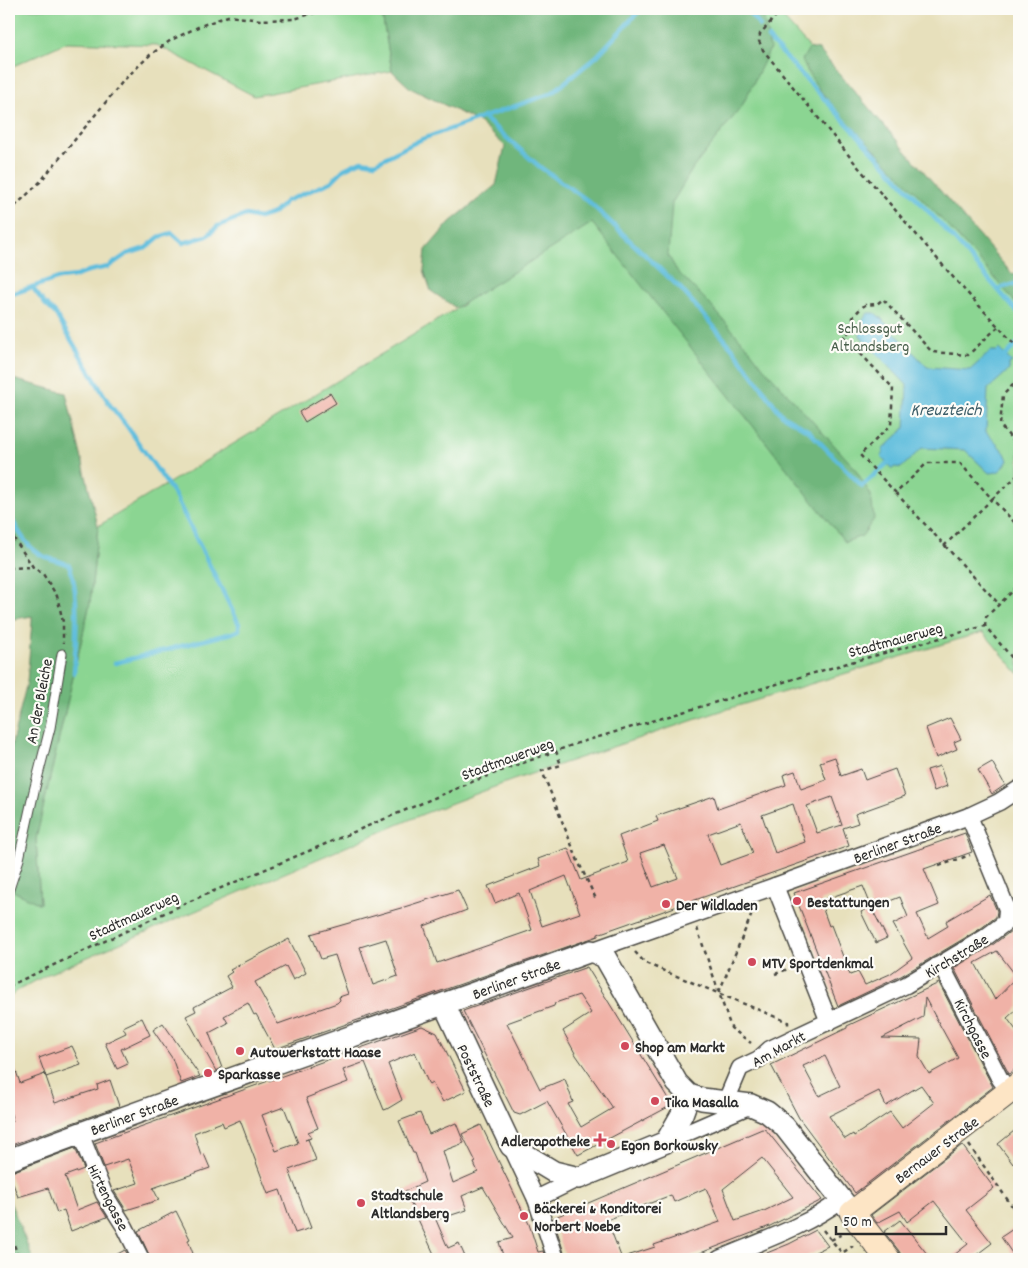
<svg xmlns="http://www.w3.org/2000/svg" width="1028" height="1268" font-family="Dekko,sans-serif">
<style>
.green{fill:#8bd592;stroke:#5b805e}
.forest{fill:#70b67c;stroke:#4e7054}
.water{fill:#5fbddd;stroke:#457484}
.lines{fill:none;stroke-linecap:round;stroke-linejoin:round}
.stream{stroke:#5fbddd;stroke-width:4.5}
.building{fill:#f0b2a7;fill-rule:evenodd}
.service-casing{stroke:#474641;stroke-width:11}
.minor-casing{stroke:#474641;stroke-width:19}
.tertiary-casing{stroke:#474641;stroke-width:24}
.secondary-casing{stroke:#474641;stroke-width:26}
.path{stroke:#474641;stroke-width:2.5;stroke-dasharray:4 4;stroke-linecap:butt}
.service{stroke:#fff;stroke-width:9}
.minor{stroke:#fff;stroke-width:16}
.tertiary{stroke:#fff;stroke-width:21}
.secondary{stroke:#fde5c5;stroke-width:24}
.poi-dot{fill:#d1495b;stroke:#fdfcf7;stroke-width:2}
.labels{text-anchor:middle;stroke-width:4.5;stroke-linejoin:round;paint-order:stroke}
.park-label{font-size:16px;fill:#485e4a;stroke:#fdfcf7}
.street-label{font-size:16px;fill:#2b2b2b;stroke:#fdfcf7}
.poi-label{font-size:16px;font-weight:bold;fill:#2b2b2b;stroke:#fdfcf7;text-anchor:start}
.water-label{font-size:18px;font-style:italic;fill:#3d5e69;stroke:#fdfcf7}
</style>
<rect width="100%" height="100%" fill="#fdfcf7"/>
<filter id="ink" filterUnits="userSpaceOnUse"><feTurbulence type="fractalNoise" baseFrequency=".02" numOctaves="2"/><feDisplacementMap in="SourceGraphic" scale="10" xChannelSelector="R" yChannelSelector="G"/><feConvolveMatrix kernelMatrix="1 2 1 2 8 2 1 2 1" color-interpolation-filters="sRGB"/></filter>
<filter id="wash" filterUnits="userSpaceOnUse"><feTurbulence type="fractalNoise" baseFrequency=".0096" numOctaves="4" result="noise"/><feDisplacementMap in="SourceGraphic" scale="20" xChannelSelector="R" yChannelSelector="G"/><feGaussianBlur stdDeviation="1.12" result="paint"/><feColorMatrix in="noise" values="0 0 0 0 0 0 0 0 0 0 0 0 0 0 0 0 0 1.4 0 .05"/><feComposite in="paint" operator="in"/></filter>
<g filter="url(#wash)">
<rect width="100%" height="100%" fill="#e7e0bc"/>
<g class="green">
<path d="M9,9H381L392,71L254,96L157,45L67,42L9,68Z"/>
<path d="M622,9H775L1013,275L1019,270V674L983,632L721,711L513,780L423,814L48,974L17,991L9,998V889L40,903L36,839L90,603L98,526L464,304Z"/>
</g>
<g class="forest">
<path d="M381,9H762L770,49L742,106L693,168L672,203L668,255L677,271L705,299L750,350L763,367L854,467L871,495L874,519L862,536L845,542L592,223L456,308L431,291L424,270L426,250L450,222L496,185L505,146L479,122L410,88L392,71Z"/>
<path d="M809,48L819,50L1013,275L1019,270V307C974,251 923,200 873,148C851,125 813,89 802,60Z"/>
<path d="M9,378L66,393L98,526L90,603L36,839L40,904L9,889V755L27,682L32,621V616L9,620Z"/>
<path d="M9,1199L33,1259H9Z"/>
</g>
<path class="water" d="M868,313H875L882,319L927,367L970,370L991,351H997L999,349L1012,362L1009,364V370L988,389L986,432L1005,453L1008,460C1003,469 1000,473 989,473L965,450L922,448L901,468L895,467L892,469L881,457L883,454V449L905,428L907,385L860,336V323Z"/>
<g class="lines">
<g class="stream">
<path d="M746,9L760,26"/>
<path d="M768,38L953,238L1019,314"/>
<path d="M483,117L540,167L587,200L681,289L734,350L782,415L809,431L862,486L891,460"/>
<path d="M32,287L45,304L55,313L110,405L126,425L174,494L239,624V630L232,633L115,663"/>
<path d="M997,289L1019,283"/>
<path d="M9,295L59,278L77,276L88,271L108,267L127,254L146,248L159,237L172,233L183,243L207,236L218,226L246,215L259,218L274,213L286,201L331,182L344,169L361,161L375,163L422,139L552,93L597,56L641,9"/>
<path d="M1002,359L1019,342"/>
<path d="M9,514C18,531 27,549 45,557C53,560 61,561 69,565C80,592 76,643 74,673"/>
</g>
</g>
<g id="blocks">
<g class="building">
<path d="M330,393L336,403L305,422L299,412Z"/>
<path d="M950,718L961,739L954,742L957,749L936,758L926,728Z"/>
<path d="M835,757L841,776L861,769L865,780L895,769L905,796L855,814L858,823L843,828L849,846L598,934V936L275,1049L256,1014L254,1015L248,1003L224,1016L228,1023L209,1033L222,1068L216,1071L186,1016L196,1011L194,1007L232,987L226,976L232,972L230,970L289,939L306,973L293,980L286,966L255,982L278,1024L337,1003L340,1000L339,997L348,994L335,955L321,959L311,934L401,908L458,890L467,910L424,926L437,963L532,930L519,893L495,903L488,886L540,866L538,859L568,848L581,880L628,862L619,836L658,821L656,816L714,796L718,809L786,785L783,775L795,771L801,789L826,780L820,762ZM832,797L842,825L817,833L807,806ZM793,804L805,842L775,853L762,815ZM741,822L753,853L720,865L708,834ZM664,845L678,878L653,887L640,853ZM566,876L580,913L542,926L530,891ZM386,939L398,976L373,985L360,947Z"/>
<path d="M992,762L1005,785L992,794L978,770Z"/>
<path d="M940,766L947,786L934,791L927,770Z"/>
<path d="M965,833L972,852L924,869L939,905L917,914L928,938L948,926L946,921L990,895L997,911L996,917L980,929L901,976L838,1006L794,893ZM863,886L872,908L900,897L908,917L893,924L912,958L890,974L865,985L858,972L850,975L831,925L829,926L820,901Z"/>
<path d="M871,907L887,938L876,943L861,912Z"/>
<path d="M1019,925V1007L1007,1018L1019,1034V1066L1009,1074L954,968L991,946ZM997,951L1017,977L995,1000L975,963Z"/>
<path d="M587,967L672,1105L578,1155L547,1101L520,1115L514,1113L463,1011ZM579,995L591,1013L563,1031L576,1055L613,1108L581,1127L568,1104L573,1102L565,1079L540,1089L507,1023L554,1006L555,1003Z"/>
<path d="M939,983L993,1087L855,1193L799,1118L771,1065L847,1028V1026ZM925,998L958,1058L929,1074L919,1057L921,1039L882,1038L923,1017ZM825,1056L840,1086L819,1096L803,1066ZM921,1085L934,1103L902,1128L890,1112L854,1136L853,1134L845,1139L829,1116L879,1091L886,1106Z"/>
<path d="M142,1018L150,1035L121,1049L128,1064L117,1069L105,1043L126,1033L123,1027Z"/>
<path d="M163,1023L200,1076L181,1083L172,1058L153,1030Z"/>
<path d="M422,1026L437,1033L466,1091L443,1102L432,1083L429,1085L415,1052L388,1064L402,1100L387,1109L384,1110L365,1062L343,1070L348,1082L306,1098L318,1128L308,1132L311,1138L305,1140L308,1139L316,1160L289,1170L311,1228L295,1233L280,1190L268,1194L240,1120L224,1127L222,1122L194,1133L201,1155L204,1154L210,1168L153,1188L159,1200L126,1210L114,1191L138,1183L128,1159L104,1167L95,1143ZM284,1107L298,1143L276,1151L262,1115Z"/>
<path d="M72,1046L81,1065L46,1077L39,1058Z"/>
<path d="M9,1056H11L20,1083L45,1074L55,1103L98,1089L97,1085L110,1080L119,1106L9,1146V1123L13,1121L9,1108Z"/>
<path d="M420,1113L429,1134L456,1123L464,1143L443,1151L453,1183L478,1172L474,1163L476,1162L462,1134L481,1125L529,1224L538,1252L543,1251L546,1259H504L499,1242L513,1238L483,1187L462,1196L467,1210L436,1220L448,1248L459,1243L466,1259H423L434,1254L405,1191L425,1182L415,1153H413L399,1121Z"/>
<path d="M1019,1127V1158L1013,1164L998,1144Z"/>
<path d="M762,1129L766,1130L822,1200L770,1226L685,1259H624V1257L655,1247L654,1245L720,1222L706,1188L674,1202L671,1195L607,1220L622,1259H566L553,1218ZM762,1158L793,1197L764,1211L735,1221L723,1189Z"/>
<path d="M962,1145L994,1188L966,1210L992,1243L971,1259H949L968,1244L934,1201L907,1222L900,1211L877,1223L871,1215Z"/>
<path d="M75,1148L84,1169L65,1176L77,1210L97,1202L107,1217L71,1231L64,1210L57,1213L48,1188L18,1197L9,1173Z"/>
<path d="M176,1211L190,1239L188,1240L195,1259H151L138,1231Z"/>
<path d="M900,1220L924,1250L931,1259H903L899,1251L884,1232Z"/>
<path d="M1019,1225V1259H1016L1001,1237Z"/>
<path d="M816,1230L828,1246L801,1259H752L789,1244Z"/>
<path d="M125,1250L130,1259H108Z"/>
</g>
</g>
</g>
<g filter="url(#ink)">
<use href="#blocks" fill-opacity="0" stroke="#474641" stroke-width="1"/>
<g class="lines">
<g class="service-casing">
<path id="service" d="M9,889L19,859L34,791L50,728L62,654"/>
</g>
<g class="minor-casing">
<g id="minor">
<path d="M775,886L829,1022"/>
<path d="M591,951L775,886L969,816L999,802L1019,789"/>
<path d="M937,966L945,973L1000,1079L1010,1092"/>
<path d="M726,1101L740,1068L759,1059L770,1049L906,985L986,937L1006,922L1007,909L969,816"/>
<path d="M80,1133L104,1194L125,1227L141,1259"/>
<path d="M666,1142L751,1105"/>
<path d="M511,1146L536,1199L556,1259"/>
<path d="M536,1199L579,1178"/>
<path d="M719,1259C759,1242 807,1226 841,1200"/>
</g>
</g>
<g class="tertiary-casing">
<g id="tertiary">
<path d="M444,1004L511,1146L554,1172L579,1178L666,1142L682,1114L689,1095"/>
<path d="M9,1160C201,1087 397,1022 591,951L605,957L677,1083L689,1095L702,1099L751,1105L767,1112L784,1126L852,1213"/>
</g>
</g>
<g class="secondary-casing">
<path id="secondary" d="M888,1259L852,1213L1019,1084"/>
</g>
<g class="path">
<path d="M782,9L760,34L759,41L763,50L859,168L959,284L1019,349"/>
<path d="M9,212L40,182L124,80L150,55L171,40L200,26L228,16L260,20L294,19L327,9"/>
<path d="M998,327L968,355L932,352L883,299L877,304L865,305C855,313 850,319 849,332L844,336L893,388L891,425L860,455L896,493L927,463H960L992,499L1019,474"/>
<path d="M1019,379L1003,395L1000,425L1019,448"/>
<path d="M896,493L999,604"/>
<path d="M9,531L33,567L43,574L57,596L63,622V643"/>
<path d="M944,546L992,499L1019,527"/>
<path d="M9,568L33,567"/>
<path d="M985,626L986,617L1019,585"/>
<path d="M556,751L561,765L542,771L578,861L596,899"/>
<path d="M939,866L970,855"/>
<path d="M697,928L731,1028L751,1043"/>
<path d="M635,952L645,963L788,1022V1025"/>
<path d="M775,974L788,969"/>
<path d="M9,986L188,902L479,779L575,744L851,662L985,626L1019,666"/>
<path d="M719,992L754,909"/>
<path d="M969,1145L1019,1216"/>
<path d="M9,1230L19,1259"/>
<path d="M823,1230L842,1253L853,1246"/>
<path d="M831,1240L844,1233"/>
</g>
<use href="#service" class="service"/>
<use href="#minor" class="minor"/>
<use href="#tertiary" class="tertiary"/>
<use href="#secondary" class="secondary"/>
</g>
</g>
<g class="poi-dot">
<circle cx="797" cy="901" r="5"/>
<circle cx="666" cy="904" r="5"/>
<circle cx="752" cy="962" r="5"/>
<circle cx="625" cy="1046" r="5"/>
<circle cx="240" cy="1051" r="5"/>
<circle cx="208" cy="1073" r="5"/>
<circle cx="655" cy="1101" r="5"/>
<path d="M597.5 1132.5h5v5h5v5h-5v5h-5v-5h-5v-5h5z"/>
<circle cx="611" cy="1144" r="5"/>
<circle cx="361" cy="1203" r="5"/>
<circle cx="524" cy="1216" r="5"/>
</g>
<g class="labels">
<g class="park-label">
<text x="870" y="333">Schlossgut<tspan x="870" dy="18">Altlandsberg</tspan></text>
</g>
<g class="street-label">
<text transform="translate(895 639) rotate(-15)" y="6">Stadtmauerweg</text>
<text transform="translate(38 701) rotate(-79)" y="6">An der Bleiche</text>
<text transform="translate(507 758) rotate(-20)" y="6">Stadtmauerweg</text>
<text transform="translate(897 842) rotate(-20)" y="6">Berliner Straße</text>
<text transform="translate(133 915) rotate(-25)" y="6">Stadtmauerweg</text>
<text transform="translate(956 955) rotate(-31)" y="6">Kirchstraße</text>
<text transform="translate(516 978) rotate(-20)" y="6">Berliner Straße</text>
<text transform="translate(974 1028) rotate(63)" y="6">Kirchgasse</text>
<text transform="translate(778 1048) rotate(-29)" y="6">Am Markt</text>
<text transform="translate(477 1075) rotate(64)" y="6">Poststraße</text>
<text transform="translate(134 1114) rotate(-20)" y="6">Berliner Straße</text>
<text transform="translate(936 1149) rotate(-37)" y="6">Bernauer Straße</text>
<text transform="translate(109 1197) rotate(63)" y="6">Hirtengasse</text>
</g>
<g class="poi-label">
<text x="807" y="907">Bestattungen</text>
<text x="676" y="910">Der Wildladen</text>
<text x="762" y="968">MTV Sportdenkmal</text>
<text x="635" y="1052">Shop am Markt</text>
<text x="250" y="1057">Autowerkstatt Haase</text>
<text x="218" y="1079">Sparkasse</text>
<text x="665" y="1107">Tika Masalla</text>
<text x="590" y="1146" text-anchor="end">Adlerapotheke</text>
<text x="621" y="1150">Egon Borkowsky</text>
<text x="371" y="1200">Stadtschule<tspan x="371" dy="18">Altlandsberg</tspan></text>
<text x="534" y="1213">Bäckerei &amp; Konditorei<tspan x="534" dy="18">Norbert Noebe</tspan></text>
</g>
<g class="water-label">
<text x="946" y="415">Kreuzteich</text>
</g>
</g>
<rect width="1028" height="1268" fill="none" stroke="#fdfcf7" stroke-width="30"/>
<path d="M836 1226v8h110v-8" fill="none" stroke="#2b2b2b" stroke-width="2.5"/>
<text x="843" y="1226" font-size="15" fill="#2b2b2b" stroke="#fdfcf7" stroke-width="4" paint-order="stroke">50 m</text>
</svg>
